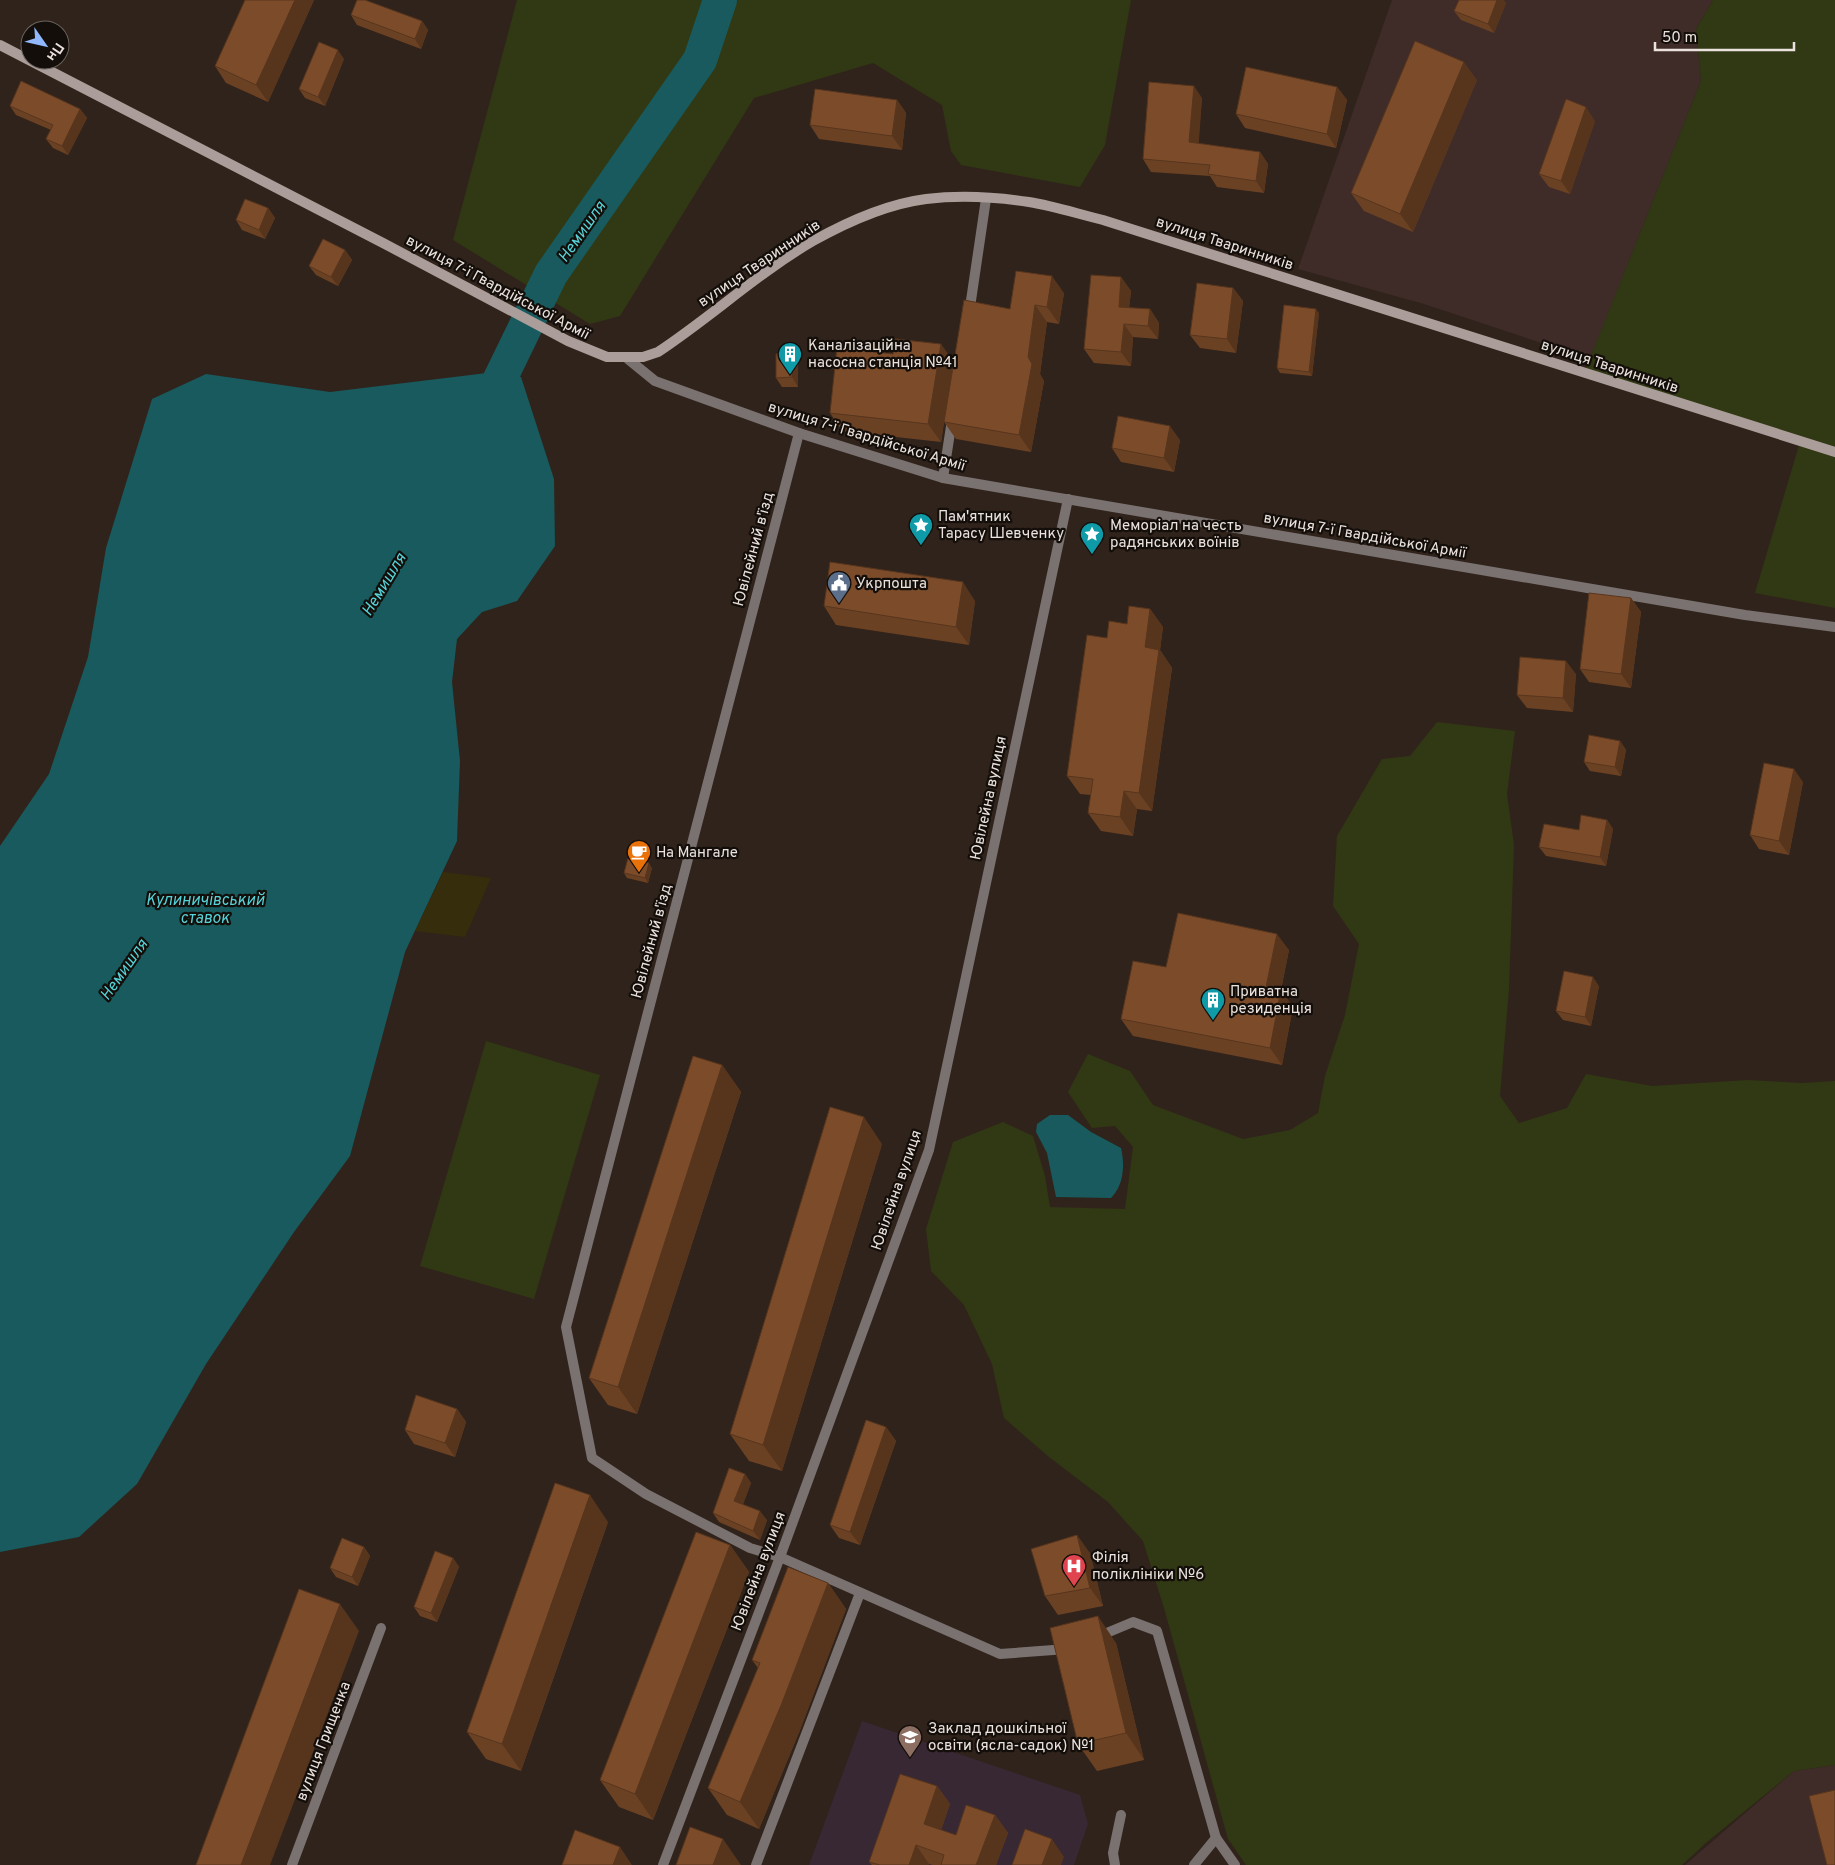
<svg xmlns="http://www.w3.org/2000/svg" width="1835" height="1865" font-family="Overpass,sans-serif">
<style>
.industrial{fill:#3f2c28}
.education{fill:#372833}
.green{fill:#313814}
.sand{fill:#352d0c}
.water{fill:#185a5d}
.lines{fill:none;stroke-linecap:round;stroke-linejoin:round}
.river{stroke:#185a5d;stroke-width:34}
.minor{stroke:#7a7270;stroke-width:10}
.secondary{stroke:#ab9d9a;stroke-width:10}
.wall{fill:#6b4124}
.shaded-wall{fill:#57351d}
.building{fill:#7c4c2a;stroke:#57351d}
.labels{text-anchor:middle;stroke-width:4.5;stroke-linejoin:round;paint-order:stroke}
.street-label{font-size:15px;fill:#ebe2dd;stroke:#130e0a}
.poi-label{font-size:15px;fill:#ebe2dd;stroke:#130e0a;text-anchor:start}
.water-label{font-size:16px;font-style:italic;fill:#55d3d9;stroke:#130e0a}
</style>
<rect width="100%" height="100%" fill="#30231b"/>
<g class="industrial">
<path d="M1392,0H1713L1696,29L1701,81L1590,359L1424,304L1298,269Z"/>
<path d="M1835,1765V1865H1685L1794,1771Z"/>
</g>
<path class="education" d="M862,1721L1080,1795L1088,1824L1074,1865H809Z"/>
<g class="green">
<path d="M517,0H1131L1105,145L1080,187L961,165L951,151L942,105L873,63L754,98L620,316L590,324L453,240Z"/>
<path d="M1713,0H1835V608L1755,593L1800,442L1584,373L1701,81L1696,29Z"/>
<path d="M1437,722L1515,731L1507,794L1514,845L1509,989L1500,1096L1519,1123L1567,1108L1586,1074L1652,1086L1748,1080L1802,1083L1835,1081V1765L1794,1771L1707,1842L1682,1865H1246L1228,1839L1164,1608L1143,1541L1108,1502L1049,1457L1004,1418L992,1364L964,1305L931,1271L926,1229L953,1142L1003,1122L1033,1136L1045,1176L1050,1207L1125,1209L1133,1147L1115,1126L1092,1128L1068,1092L1088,1054L1130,1071L1153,1105L1243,1139L1290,1130L1318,1113L1325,1076L1345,1015L1359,944L1333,906L1337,836L1382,759L1410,756Z"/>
<path d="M486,1041L600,1075L534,1299L420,1266Z"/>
</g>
<path class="sand" d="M443,872L491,878L465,937L415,931Z"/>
<g class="water">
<path d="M487,373L521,377L554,479L555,546L517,601L482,612L457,639L452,682L460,761L457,841L405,952L350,1156L294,1232L206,1364L137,1484L79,1537L0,1552V846L49,774L88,657L106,548L152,399L206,374L330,392Z"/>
<path d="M1050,1115H1068L1091,1132L1121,1148C1125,1165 1124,1185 1111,1198L1056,1197L1047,1153L1036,1132L1037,1124Z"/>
</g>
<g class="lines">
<path class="river" d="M482,416L551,274L700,60L720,0"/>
<g class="minor">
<path d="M969,314L986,199"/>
<path d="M628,359L655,381L799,433L943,478L1745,615L1835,627"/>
<path d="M799,433L566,1327L592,1458L646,1494L750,1548L780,1557L1000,1654L1067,1649"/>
<path d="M943,478L952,420"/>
<path d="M1097,1637L1133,1622L1157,1631L1216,1838L1235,1865"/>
<path d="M292,1865L381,1628"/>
<path d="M663,1865L780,1557L929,1150L1068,499"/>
<path d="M756,1865L860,1593"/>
<path d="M1115,1865L1113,1853L1121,1815"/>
<path d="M1194,1865L1216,1838"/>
</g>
<path class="secondary" d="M0,45L383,243L568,341L607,357H643L658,352C711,317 758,273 813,241C847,222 887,204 926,199C959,195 996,197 1029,202C1054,206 1078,214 1103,220L1835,452"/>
</g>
<g class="wall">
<path d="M314,0L268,102L226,83L215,66Z"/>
<path d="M1506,3L1494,33L1461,20L1454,11Z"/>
<path d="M351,15L422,21L428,30L421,49L357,25Z"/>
<path d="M344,59L325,106L305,98L299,89Z"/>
<path d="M1477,80L1413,232L1364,211L1351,193Z"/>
<path d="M1337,87L1347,100L1336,148L1245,128L1236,114Z"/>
<path d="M1202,98L1198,144L1260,152L1268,164L1264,193L1217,187L1210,176L1151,172L1143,159Z"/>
<path d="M897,100L906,113L902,150L819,139L810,125Z"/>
<path d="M10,106L80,109L87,118L68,155L53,148L46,139L51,130L16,115Z"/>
<path d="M1595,121L1570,194L1549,187L1539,174Z"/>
<path d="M268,208L275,218L265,239L242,230L236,220Z"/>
<path d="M345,250L352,260L338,286L316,275L309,266Z"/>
<path d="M1121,277L1131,291L1129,308L1150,309L1159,323L1158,339L1133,337L1131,366L1094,363L1084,349Z"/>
<path d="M1233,288L1243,301L1236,353L1200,348L1190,335Z"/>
<path d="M1064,293L1059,324L1047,322L1040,374L1044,381L1031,452L956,439L944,422L941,442L842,431L830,413L893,354L954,362L1010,309Z"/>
<path d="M1319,313L1312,376L1280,373L1277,368Z"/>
<path d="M792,352L798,361V387H782L776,378Z"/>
<path d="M1180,440L1174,472L1121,462L1112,448Z"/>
<path d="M1631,598L1641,612L1631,688L1589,682L1580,669Z"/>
<path d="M975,601L969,645L836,625L824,606Z"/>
<path d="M1150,609L1163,627L1160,650L1172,668L1152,811L1137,809L1133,836L1101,831L1088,813L1091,795L1080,794L1067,776L1107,638L1127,624Z"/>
<path d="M1576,674L1573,712L1527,708L1517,695Z"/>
<path d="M1620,741L1626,750L1621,776L1590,771L1584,762Z"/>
<path d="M1803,782L1789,855L1759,849L1750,835Z"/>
<path d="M1607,820L1613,829L1606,866L1546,856L1539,847L1579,830Z"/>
<path d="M652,868L648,883L627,878L624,873Z"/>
<path d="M1289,950L1281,990L1293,1007L1282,1065L1133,1036L1121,1019L1166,967Z"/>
<path d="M1599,986L1591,1026L1563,1020L1556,1011Z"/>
<path d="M722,1065L741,1092L637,1414L608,1405L589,1378Z"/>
<path d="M882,1144L782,1471L749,1461L730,1434Z"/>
<path d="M457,1409L466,1422L455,1457L414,1444L405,1430Z"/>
<path d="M886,1427L896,1441L860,1545L839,1538L830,1525Z"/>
<path d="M745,1474L751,1483L743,1504L767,1520L760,1540L719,1522L713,1513Z"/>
<path d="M608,1522L521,1771L486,1759L467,1732Z"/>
<path d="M730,1545L749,1572L653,1820L619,1807L600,1780Z"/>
<path d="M364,1547L370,1556L358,1586L336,1577L330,1568Z"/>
<path d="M1090,1553L1103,1606L1058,1615L1045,1596Z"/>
<path d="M453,1558L459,1567L437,1622L420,1616L414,1607Z"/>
<path d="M828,1583L846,1609L800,1730L759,1829L727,1815L708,1788L758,1668L752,1660Z"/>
<path d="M1116,1643L1144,1760L1097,1771L1078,1744Z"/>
<path d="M937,1786L950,1804L941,1830L956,1835L995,1815L1008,1833L996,1865H933L929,1864L928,1865H872L869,1862Z"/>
</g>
<g class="shaded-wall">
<path d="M295,0H314L268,102L256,85Z"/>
<path d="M1497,0H1504L1506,3L1494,33L1488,24Z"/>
<path d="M422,21L428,30L421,49L415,39Z"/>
<path d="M338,50L344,59L325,106L318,97Z"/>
<path d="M1464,62L1477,80L1413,232L1400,214Z"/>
<path d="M1194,86L1202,98L1198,155L1189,142Z"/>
<path d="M1337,87L1347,100L1336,148L1327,134Z"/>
<path d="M897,100L906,113L902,150L892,136Z"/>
<path d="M1586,107L1595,121L1570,194L1561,181Z"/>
<path d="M80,109L87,118L68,155L62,146Z"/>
<path d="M1260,152L1268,164L1264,193L1256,181Z"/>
<path d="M268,208L275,218L265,239L259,230Z"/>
<path d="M345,250L352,260L338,286L331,277Z"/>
<path d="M1052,276L1064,293L1059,324L1047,307Z"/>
<path d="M1121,277L1131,291L1128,320L1119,307Z"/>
<path d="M1233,288L1243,301L1236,353L1227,339Z"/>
<path d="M1035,305L1047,322L1040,374L1044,381L1031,452L1019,435L1028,357Z"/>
<path d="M1150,309L1159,323L1158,339L1148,326Z"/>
<path d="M1316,309L1319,313L1312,376L1309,372Z"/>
<path d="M1124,324L1133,337L1131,366L1121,352Z"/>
<path d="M941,344L954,362L941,442L928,424Z"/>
<path d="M792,352L798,361V387L792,377Z"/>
<path d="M1170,426L1180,440L1174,472L1164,458Z"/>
<path d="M963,582L975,601L969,645L956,627Z"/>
<path d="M1631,598L1641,612L1631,688L1621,674Z"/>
<path d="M1150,609L1163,627L1160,650L1172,668L1152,811L1139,793L1145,647Z"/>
<path d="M1566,661L1576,674L1573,712L1563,698Z"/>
<path d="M1620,741L1626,750L1621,776L1615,767Z"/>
<path d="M1794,769L1803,782L1789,855L1779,841Z"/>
<path d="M1124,791L1137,809L1133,836L1120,817Z"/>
<path d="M1607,820L1613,829L1606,866L1600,857Z"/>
<path d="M649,863L652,868L648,883L645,878Z"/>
<path d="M1277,934L1289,950L1278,1004L1266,987Z"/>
<path d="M1593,977L1599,986L1591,1026L1585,1017Z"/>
<path d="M1281,990L1293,1007L1282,1065L1270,1048Z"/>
<path d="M722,1065L741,1092L637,1414L618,1387Z"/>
<path d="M864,1117L882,1144L782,1471L763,1445Z"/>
<path d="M457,1409L466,1422L455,1457L445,1443Z"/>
<path d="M886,1427L896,1441L860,1545L850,1532Z"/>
<path d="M745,1474L751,1483L741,1510L734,1501Z"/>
<path d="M590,1495L608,1522L521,1771L502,1744Z"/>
<path d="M760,1511L767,1520L760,1540L753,1531Z"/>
<path d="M1077,1535L1090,1553L1103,1606L1090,1588Z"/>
<path d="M730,1545L749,1572L653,1820L635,1794Z"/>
<path d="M364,1547L370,1556L358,1586L352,1577Z"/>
<path d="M453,1558L459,1567L437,1622L431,1613Z"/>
<path d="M828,1583L846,1609L800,1730L759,1829L740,1802Z"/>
<path d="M340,1604L359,1631L270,1865H241Z"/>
<path d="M1098,1616L1116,1643L1144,1760L1126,1733Z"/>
<path d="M937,1786L950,1804L937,1842L924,1824Z"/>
<path d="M995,1815L1008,1833L996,1865H976Z"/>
<path d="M723,1839L741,1865H713Z"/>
<path d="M1052,1839L1064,1857L1061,1865H1042Z"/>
<path d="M916,1845L929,1864L928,1865H909Z"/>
<path d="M620,1847L632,1865H613Z"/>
</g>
<g class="building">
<path d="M245,0H295L256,85L215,66Z"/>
<path d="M357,0H365L422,21L415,39L351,15Z"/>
<path d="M1459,0H1497L1488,24L1454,11Z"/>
<path d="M1415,41L1464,62L1400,214L1351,193Z"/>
<path d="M319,42L338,50L318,97L299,89Z"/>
<path d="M1246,67L1337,87L1327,134L1236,114Z"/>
<path d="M21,81L80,109L62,146L46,139L53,125L10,106Z"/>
<path d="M1149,82L1194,86L1189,142L1260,152L1256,181L1208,174L1210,165L1143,159Z"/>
<path d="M815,89L897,100L892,136L810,125Z"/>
<path d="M1566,99L1586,107L1561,181L1539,174Z"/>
<path d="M245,199L268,208L259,230L236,220Z"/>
<path d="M323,239L345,250L331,277L309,266Z"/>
<path d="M1016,271L1052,276L1047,307L1035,305L1028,357L1032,364L1019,435L944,422L964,300L1010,309Z"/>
<path d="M1091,275L1121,277L1119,307L1150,309L1148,326L1124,324L1121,352L1084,349Z"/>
<path d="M1197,283L1233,288L1227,339L1190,335Z"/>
<path d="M1284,305L1316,309L1309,372L1277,368Z"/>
<path d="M895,339L941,344L928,424L830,413L837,347L893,354Z"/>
<path d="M792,352V377L776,378V354Z"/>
<path d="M1118,416L1170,426L1164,458L1112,448Z"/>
<path d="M830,562L963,582L956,627L824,606Z"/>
<path d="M1589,593L1631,598L1621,674L1580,669Z"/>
<path d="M1129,606L1150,609L1145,647L1159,650L1139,793L1124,791L1120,817L1088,813L1093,779L1067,776L1087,635L1107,638L1109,621L1127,624Z"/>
<path d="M1520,657L1566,661L1563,698L1517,695Z"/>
<path d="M1589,735L1620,741L1615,767L1584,762Z"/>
<path d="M1764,763L1794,769L1779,841L1750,835Z"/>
<path d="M1581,815L1607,820L1600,857L1539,847L1544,824L1579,830Z"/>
<path d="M628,858L649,863L645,878L624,873Z"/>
<path d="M1178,913L1277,934L1266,987L1281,990L1270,1048L1121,1019L1133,961L1166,967Z"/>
<path d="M1564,971L1593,977L1585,1017L1556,1011Z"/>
<path d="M693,1056L722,1065L618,1387L589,1378Z"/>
<path d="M830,1107L864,1117L763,1445L730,1434Z"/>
<path d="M416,1395L457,1409L445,1443L405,1430Z"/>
<path d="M866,1420L886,1427L850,1532L830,1525Z"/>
<path d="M729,1468L745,1474L734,1501L760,1511L753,1531L713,1513Z"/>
<path d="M555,1483L590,1495L502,1744L467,1732Z"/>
<path d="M696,1532L730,1545L635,1794L600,1780Z"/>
<path d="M1077,1535L1090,1588L1045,1596L1031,1549Z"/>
<path d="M342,1538L364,1547L352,1577L330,1568Z"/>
<path d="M435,1551L453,1558L431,1613L414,1607Z"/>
<path d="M788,1567L828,1583L782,1703L740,1802L708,1788L760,1663L752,1660Z"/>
<path d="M299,1589L340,1604L241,1865H196Z"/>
<path d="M1098,1616L1126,1733L1078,1744L1050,1628Z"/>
<path d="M900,1774L937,1786L924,1824L956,1835L966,1805L995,1815L976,1865H941L944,1855L916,1845L909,1865H880L869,1862Z"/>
<path d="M1835,1790V1865H1827L1809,1796Z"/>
<path d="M690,1827L723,1839L713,1865H676Z"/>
<path d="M1025,1829L1052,1839L1042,1865H1012Z"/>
<path d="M575,1830L620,1847L613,1865H562Z"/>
</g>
<defs>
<g id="building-pin" transform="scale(1.25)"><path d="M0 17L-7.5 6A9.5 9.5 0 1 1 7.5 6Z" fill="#0f9aa8" stroke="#130e0a"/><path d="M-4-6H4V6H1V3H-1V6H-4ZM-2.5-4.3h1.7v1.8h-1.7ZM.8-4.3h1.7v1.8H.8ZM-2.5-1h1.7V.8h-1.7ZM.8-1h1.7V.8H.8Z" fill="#fff"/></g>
<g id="sight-pin" transform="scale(1.25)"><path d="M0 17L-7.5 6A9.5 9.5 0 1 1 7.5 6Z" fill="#0f9aa8" stroke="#130e0a"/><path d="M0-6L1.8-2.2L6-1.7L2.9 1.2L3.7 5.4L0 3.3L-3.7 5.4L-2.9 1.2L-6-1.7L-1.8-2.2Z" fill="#fff"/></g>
<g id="civic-pin" transform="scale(1.25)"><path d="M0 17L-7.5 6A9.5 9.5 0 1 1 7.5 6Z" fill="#5c6f8a" stroke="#130e0a"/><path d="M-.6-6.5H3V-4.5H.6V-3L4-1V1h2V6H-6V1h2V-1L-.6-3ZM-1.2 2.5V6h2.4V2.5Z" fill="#fff"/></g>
<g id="cafe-pin" transform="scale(1.25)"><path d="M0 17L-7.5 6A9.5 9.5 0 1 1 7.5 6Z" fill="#e8710a" stroke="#130e0a"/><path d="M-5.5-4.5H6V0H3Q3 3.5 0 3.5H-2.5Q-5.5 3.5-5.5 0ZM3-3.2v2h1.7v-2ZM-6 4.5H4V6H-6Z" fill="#fff"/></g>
<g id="hospital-pin" transform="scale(1.25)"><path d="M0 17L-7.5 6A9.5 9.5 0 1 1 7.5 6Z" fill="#e0444e" stroke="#130e0a"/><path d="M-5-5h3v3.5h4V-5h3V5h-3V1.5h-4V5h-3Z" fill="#fff"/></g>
<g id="school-pin" transform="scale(1.25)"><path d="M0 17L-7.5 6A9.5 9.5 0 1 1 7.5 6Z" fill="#8d6e63" stroke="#130e0a"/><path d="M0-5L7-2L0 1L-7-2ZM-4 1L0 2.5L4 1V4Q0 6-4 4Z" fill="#fff"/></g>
</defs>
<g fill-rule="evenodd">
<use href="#building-pin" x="790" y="354"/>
<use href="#sight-pin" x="921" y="525"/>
<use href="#sight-pin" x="1092" y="534"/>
<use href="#civic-pin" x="839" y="583"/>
<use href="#cafe-pin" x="639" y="852"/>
<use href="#building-pin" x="1213" y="1000"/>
<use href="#hospital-pin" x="1074" y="1566"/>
<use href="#school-pin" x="910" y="1737"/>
</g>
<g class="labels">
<g class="street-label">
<text transform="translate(1225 243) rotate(18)" y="5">вулиця Тваринників</text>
<text transform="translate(759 263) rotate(-34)" y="5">вулиця Тваринників</text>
<text transform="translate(498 287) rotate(28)" y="5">вулиця 7-ї Гвардійської Армії</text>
<text transform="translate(1610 366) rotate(18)" y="5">вулиця Тваринників</text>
<text transform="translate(867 436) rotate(17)" y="5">вулиця 7-ї Гвардійської Армії</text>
<text transform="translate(1365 535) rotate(10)" y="5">вулиця 7-ї Гвардійської Армії</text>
<text transform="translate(753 549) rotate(-75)" y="5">Ювілейний в'їзд</text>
<text transform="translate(988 798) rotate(-78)" y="5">Ювілейна вулиця</text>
<text transform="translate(651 941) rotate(-75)" y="5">Ювілейний в'їзд</text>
<text transform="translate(896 1190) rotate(-71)" y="5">Ювілейна вулиця</text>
<text transform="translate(758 1571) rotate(-69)" y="5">Ювілейна вулиця</text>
<text transform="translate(323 1741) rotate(-69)" y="5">вулиця Грищенка</text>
</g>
<g class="poi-label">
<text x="808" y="350">Каналізаційна<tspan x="808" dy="17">насосна станція №41</tspan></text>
<text x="938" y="521">Пам'ятник<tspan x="938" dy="17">Тарасу Шевченку</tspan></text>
<text x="1110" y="530">Меморіал на честь<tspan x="1110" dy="17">радянських воїнів</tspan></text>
<text x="856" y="588">Укрпошта</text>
<text x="656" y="857">На Мангале</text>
<text x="1230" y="996">Приватна<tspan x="1230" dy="17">резиденція</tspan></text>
<text x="1092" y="1562">Філія<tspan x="1092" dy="17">поліклініки №6</tspan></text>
<text x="928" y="1733">Заклад дошкільної<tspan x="928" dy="17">освіти (ясла-садок) №1</tspan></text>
</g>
<g class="water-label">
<text transform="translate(581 231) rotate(-55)" y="6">Немишля</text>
<text transform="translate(383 584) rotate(-59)" y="6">Немишля</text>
<text x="205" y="905">Кулиничівський<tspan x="205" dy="18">ставок</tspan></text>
<text transform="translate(123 969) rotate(-55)" y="6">Немишля</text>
</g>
</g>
<g transform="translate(45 45) rotate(124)"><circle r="24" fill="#130e0a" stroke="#69635e"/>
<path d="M0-4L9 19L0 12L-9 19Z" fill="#91b8fd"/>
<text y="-8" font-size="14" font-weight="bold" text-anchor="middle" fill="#ebe2dd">Пн</text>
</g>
<path d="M1655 42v8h139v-8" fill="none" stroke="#ebe2dd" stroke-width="2.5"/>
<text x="1662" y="42" font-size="15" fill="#ebe2dd" stroke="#130e0a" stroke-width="4" paint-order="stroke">50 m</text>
</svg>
